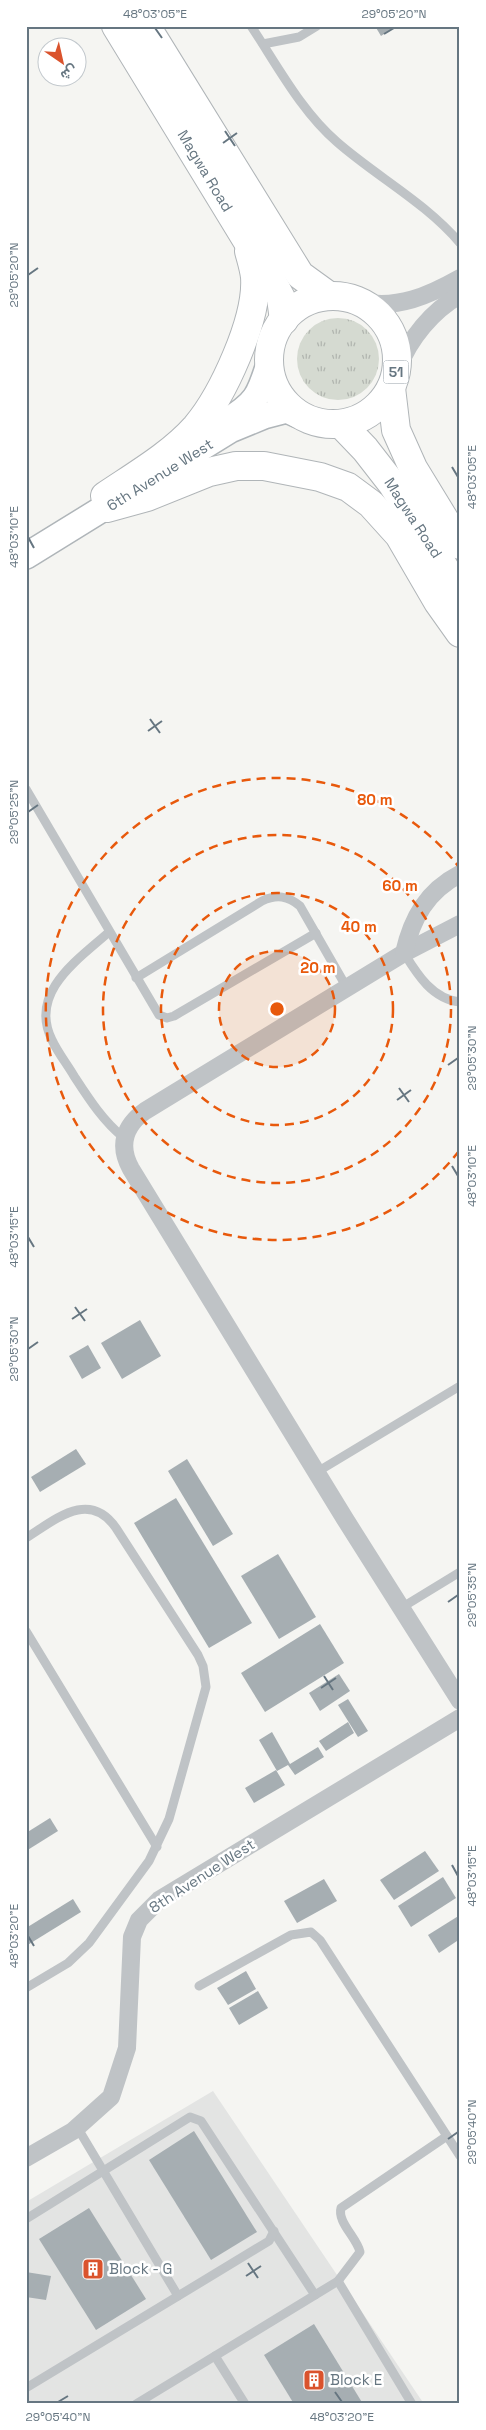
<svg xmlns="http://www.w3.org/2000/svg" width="486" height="2430" font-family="'Space Grotesk',Vazirmatn,sans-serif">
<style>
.built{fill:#e3e4e3}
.grass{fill:url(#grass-tufts)}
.building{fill:#a6aeb2}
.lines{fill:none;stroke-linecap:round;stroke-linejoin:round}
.secondary-casing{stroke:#afb5b9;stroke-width:28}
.primary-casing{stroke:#b0b5b8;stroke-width:30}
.service{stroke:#bfc3c6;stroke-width:9}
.minor{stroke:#bfc3c6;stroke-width:18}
.secondary{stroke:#fff;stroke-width:25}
.primary{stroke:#fff;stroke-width:28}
.ticks{fill:none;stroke:#667681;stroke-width:2}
.ring{fill:none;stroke:#e8590c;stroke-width:2.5;stroke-dasharray:9 6}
.labels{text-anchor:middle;stroke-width:5;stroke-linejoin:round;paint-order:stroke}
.shield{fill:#fff;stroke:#949fa7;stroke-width:1}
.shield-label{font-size:14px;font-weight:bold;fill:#667681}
.street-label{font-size:15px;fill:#667681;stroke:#fff}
.poi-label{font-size:15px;fill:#667681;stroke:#fff;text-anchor:start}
.centre{fill:#e8590c;stroke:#fff;stroke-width:2.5}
.ring-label{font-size:15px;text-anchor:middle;font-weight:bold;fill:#e8590c;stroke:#fff;stroke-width:5;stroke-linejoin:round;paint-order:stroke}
.neatline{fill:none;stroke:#667681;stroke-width:2}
.ticks-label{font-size:12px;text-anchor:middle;fill:#667681}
</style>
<defs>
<pattern id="grass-tufts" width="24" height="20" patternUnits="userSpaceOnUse" patternTransform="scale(1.25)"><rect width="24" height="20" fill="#d5dad1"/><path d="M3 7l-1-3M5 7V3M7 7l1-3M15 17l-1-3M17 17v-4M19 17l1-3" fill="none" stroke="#b1b5af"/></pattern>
</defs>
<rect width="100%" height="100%" fill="#f5f5f2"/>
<path class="built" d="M213,2091L424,2404H26V2202Z"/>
<circle class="grass" cx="338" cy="359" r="41"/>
<g class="building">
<path d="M375,26H396L381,36Z"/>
<path d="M140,1320L161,1356L122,1379L101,1343Z"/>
<path d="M88,1345L101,1368L82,1379L69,1356Z"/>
<path d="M76,1449L86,1464L40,1492L31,1477Z"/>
<path d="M187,1459L233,1534L213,1546L168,1471Z"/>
<path d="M176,1498L252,1623L209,1648L134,1523Z"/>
<path d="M278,1554L316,1617L279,1639L241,1576Z"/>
<path d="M320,1624L344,1663L265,1712L241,1673Z"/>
<path d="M339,1674L350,1691L320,1711L309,1693Z"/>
<path d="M348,1699L368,1731L358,1737L338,1705Z"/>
<path d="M348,1722L354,1733L326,1751L319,1741Z"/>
<path d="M272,1732L290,1764L318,1747L324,1757L295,1775L288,1765L277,1771L259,1740Z"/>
<path d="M276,1770L285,1785L254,1803L245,1788Z"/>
<path d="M50,1818L58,1831L26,1851V1833Z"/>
<path d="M425,1851L439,1871L394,1900L380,1880Z"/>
<path d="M443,1877L456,1898L411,1927L398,1906Z"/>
<path d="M324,1879L337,1901L297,1923L284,1901Z"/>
<path d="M73,1899L81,1912L26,1946V1928Z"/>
<path d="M460,1915V1939L439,1953L428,1935Z"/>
<path d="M246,1971L256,1989L228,2005L217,1988Z"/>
<path d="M258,1991L268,2008L239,2025L229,2008Z"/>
<path d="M194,2131L257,2232L211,2260L149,2160Z"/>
<path d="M89,2208L146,2299L96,2330L39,2239Z"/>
<path d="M26,2272L51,2276L46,2300L26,2297Z"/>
<path d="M314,2324L363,2404H294L264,2355Z"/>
</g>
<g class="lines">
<g class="secondary-casing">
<g id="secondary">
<path d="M227,421C256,403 259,396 269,364"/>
<path d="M26,556L230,430L264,416L287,410L298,415"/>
</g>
</g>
<g class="primary-casing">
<g id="primary">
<path d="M116,26L273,283L281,298L284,320"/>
<path d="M146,26L300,275L329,296"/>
<circle cx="333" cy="360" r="64"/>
<path d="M391,388L396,430L413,468L460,545"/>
<path d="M341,424L365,449L393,485L460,593"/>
<path d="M105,496C136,475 171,455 196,427C223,395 258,319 255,277C254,268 251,259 249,251"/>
<path d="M107,508L147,497L209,472L236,466H264L320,477L348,487L371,504L399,535L438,602L460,633"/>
</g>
</g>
<g class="service">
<path d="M251,26C277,65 301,111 337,142C377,177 425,202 460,243"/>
<path d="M263,44L299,37L317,26"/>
<path d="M26,789L159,1015L167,1018L174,1016L316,933"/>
<path d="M109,932C79,959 28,992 52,1040C58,1053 67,1064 74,1076C89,1099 103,1121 124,1138"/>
<path d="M404,953C417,974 432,999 460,1002"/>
<path d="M136,978L262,901C277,894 288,896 300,906L347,988"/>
<path d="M317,1472L460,1386"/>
<path d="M26,1538C55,1520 89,1489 116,1528L198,1655L203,1666L206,1687L169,1819L149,1861L89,1943L68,1963L26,1988"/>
<path d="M401,1608L460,1572"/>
<path d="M26,1631L157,1847"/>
<path d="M199,1986L291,1935L311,1932L320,1940L460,2156"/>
<path d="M77,2127L178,2296"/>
<path d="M26,2219L190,2117L201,2121L315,2295"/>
<path d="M338,2281L360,2252C357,2238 337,2222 341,2208L447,2136"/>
<path d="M215,2356L245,2404"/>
<path d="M26,2388L269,2241L274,2231"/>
<path d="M136,2404L338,2281L412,2404"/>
</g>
<g class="minor">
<path d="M362,302C398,309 428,296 460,278"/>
<path d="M398,368C410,338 432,311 460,295"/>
<path d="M460,924L404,953L145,1111C124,1126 118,1146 131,1169L345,1519L460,1701"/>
<path d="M404,953C412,918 427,891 460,874"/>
<path d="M26,2158L73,2131L111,2097L127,2048L132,1937L139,1920L159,1900L460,1718"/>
</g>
<use href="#secondary" class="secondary"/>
<use href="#primary" class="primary"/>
</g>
<path class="ticks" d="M155,28L162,38M384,34L394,28M225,131L235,146M223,143L237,133M28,275L38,268M452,467L458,477M28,537L34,548M150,719L160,733M148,731L162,721M28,812L38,805M448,1065L458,1058M399,1088L409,1102M397,1100L411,1090M452,1166L458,1176M28,1237L34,1247M75,1307L85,1321M72,1319L87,1309M28,1349L38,1342M448,1602L458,1595M324,1676L333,1690M321,1688L336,1678M452,1865L458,1876M28,1936L34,1946M448,2139L458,2132M248,2263L258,2278M246,2276L261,2266M335,2392L342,2402M58,2402L68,2396"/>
<circle cx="277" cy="1009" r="58" fill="#e8590c" fill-opacity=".12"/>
<g class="ring">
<circle cx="277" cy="1009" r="58"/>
<circle cx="277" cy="1009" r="116"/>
<circle cx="277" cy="1009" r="174"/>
<path d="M459 1151A231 231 0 1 1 459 867"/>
</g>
<defs>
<g id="building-square" transform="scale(1.125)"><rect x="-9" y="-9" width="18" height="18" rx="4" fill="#da532d" stroke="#fff"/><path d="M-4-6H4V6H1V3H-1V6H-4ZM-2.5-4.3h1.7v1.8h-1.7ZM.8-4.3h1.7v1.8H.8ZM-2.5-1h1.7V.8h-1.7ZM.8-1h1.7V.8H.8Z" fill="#fff"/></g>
</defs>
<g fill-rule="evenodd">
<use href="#building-square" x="93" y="2269"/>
<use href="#building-square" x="314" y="2380"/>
</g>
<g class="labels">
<rect class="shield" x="383.5" y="360.5" width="25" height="23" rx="4"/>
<g class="shield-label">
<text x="396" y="377">51</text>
</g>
<g class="street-label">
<text transform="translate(205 171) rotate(59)" y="5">Magwa Road</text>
<text transform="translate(160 475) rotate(-32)" y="5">6th Avenue West</text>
<text transform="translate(413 518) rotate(57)" y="5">Magwa Road</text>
<text transform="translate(202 1876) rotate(-33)" y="5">8th Avenue West</text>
</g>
<g class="poi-label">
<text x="109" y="2274">Block - G</text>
<text x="330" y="2385">Block E</text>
</g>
</g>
<circle cx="277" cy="1009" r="8" class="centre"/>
<g class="ring-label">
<text x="375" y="805">80 m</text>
<text x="400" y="891">60 m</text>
<text x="359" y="932">40 m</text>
<text x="318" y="973">20 m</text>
</g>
<rect width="486" height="2430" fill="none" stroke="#ffffff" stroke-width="55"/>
<g transform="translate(62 62) rotate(146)"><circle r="24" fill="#ffffff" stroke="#c2c8cd"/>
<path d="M0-4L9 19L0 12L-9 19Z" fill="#da532d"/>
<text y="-8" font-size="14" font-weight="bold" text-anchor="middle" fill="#667681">ش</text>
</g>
<rect x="28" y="28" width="430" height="2374" class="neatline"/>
<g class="ticks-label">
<text x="155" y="18">48°03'05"E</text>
<text x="394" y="18">29°05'20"N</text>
<text transform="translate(14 275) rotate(-90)" y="4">29°05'20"N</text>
<text transform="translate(472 477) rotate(-90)" y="4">48°03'05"E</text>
<text transform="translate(14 537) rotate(-90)" y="4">48°03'10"E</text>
<text transform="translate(14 812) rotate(-90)" y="4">29°05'25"N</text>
<text transform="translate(472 1058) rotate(-90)" y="4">29°05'30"N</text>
<text transform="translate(472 1176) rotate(-90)" y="4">48°03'10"E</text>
<text transform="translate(14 1237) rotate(-90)" y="4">48°03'15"E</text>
<text transform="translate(14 1349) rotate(-90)" y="4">29°05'30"N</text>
<text transform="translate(472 1595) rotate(-90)" y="4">29°05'35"N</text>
<text transform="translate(472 1876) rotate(-90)" y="4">48°03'15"E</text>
<text transform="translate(14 1936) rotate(-90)" y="4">48°03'20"E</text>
<text transform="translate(472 2132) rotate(-90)" y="4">29°05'40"N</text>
<text x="58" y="2421">29°05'40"N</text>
<text x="342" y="2421">48°03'20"E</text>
</g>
</svg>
